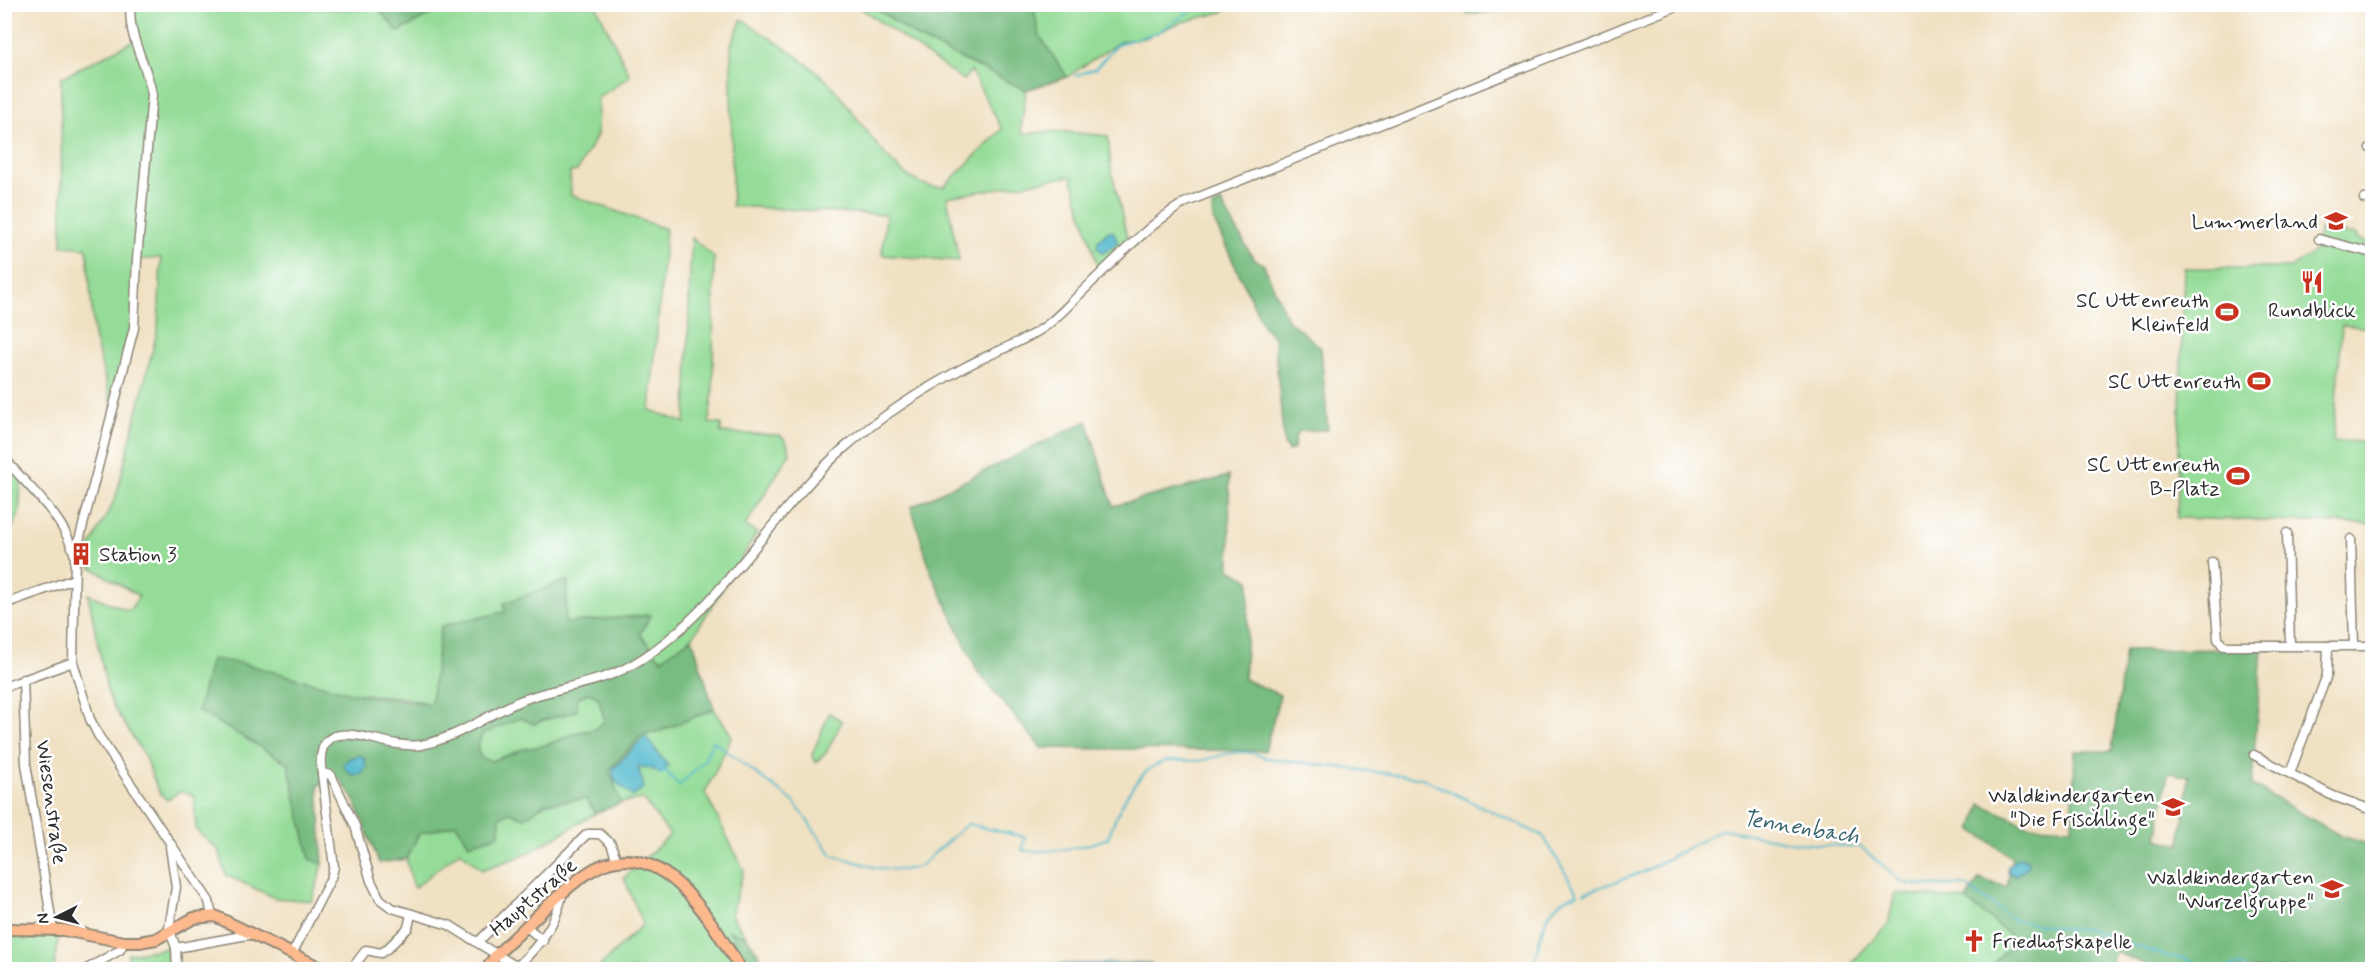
<svg xmlns="http://www.w3.org/2000/svg" width="2377" height="974" font-family="Mynerve,sans-serif">
<style>
.green{fill:#94dc97;stroke:#608461;stroke-width:1.5}
.forest{fill:#77bc80;stroke:#517456;stroke-width:1.5;fill-rule:evenodd}
.water{fill:#4fb8cc;stroke:#3d727c;stroke-width:1.5}
.lines{fill:none;stroke-linecap:round;stroke-linejoin:round}
.stream{stroke:#4fb8cc;stroke-width:2}
.minor-casing{stroke:#8e8677;stroke-width:11}
.major-casing{stroke:#8e8677;stroke-width:14}
.minor{stroke:#fff;stroke-width:8}
.major{stroke:#fcba8e;stroke-width:10}
.labels{text-anchor:middle;stroke-width:5;stroke-linejoin:round;paint-order:stroke}
.poi-label{font-size:21px;fill:#2b2b2b;stroke:#fff;text-anchor:end}
.street-label{font-size:21px;fill:#2b2b2b;stroke:#fff}
.water-label{font-size:22px;font-style:italic;fill:#39636b;stroke:#fff}
</style>
<rect width="100%" height="100%" fill="#fff"/>
<filter id="ink" filterUnits="userSpaceOnUse"><feTurbulence type="fractalNoise" baseFrequency=".0167" numOctaves="2"/><feDisplacementMap in="SourceGraphic" scale="12" xChannelSelector="R" yChannelSelector="G"/><feConvolveMatrix kernelMatrix="1 2 1 2 8 2 1 2 1" color-interpolation-filters="sRGB"/></filter>
<filter id="wash" filterUnits="userSpaceOnUse"><feTurbulence type="fractalNoise" baseFrequency=".008" numOctaves="4" result="noise"/><feDisplacementMap in="SourceGraphic" scale="24" xChannelSelector="R" yChannelSelector="G"/><feGaussianBlur stdDeviation="1.35" result="paint"/><feColorMatrix in="noise" values="0 0 0 0 0 0 0 0 0 0 0 0 0 0 0 0 0 1.4 0 .05"/><feComposite in="paint" operator="in"/></filter>
<g filter="url(#wash)">
<rect width="100%" height="100%" fill="#f0e1c3"/>
<g class="green">
<path d="M269,4L273,8L379,9L398,32L448,5H596L630,76L598,98L597,135L577,171L570,172L571,195L666,229L650,410L685,423C690,362 687,300 692,238L714,257L713,391L709,423L721,424V433L780,435L786,441L790,453L745,526L757,533L692,638L661,659L639,634L650,615L565,623L567,580L504,604L506,612L441,626L431,704L405,698L351,693L241,663L198,711L288,763L310,859L323,864L312,901L275,898L226,875L219,851L196,830L194,796L180,791L167,800L159,792L144,755L113,706L107,690L88,594L129,611L139,596L82,562L116,497L158,328L161,258L138,260L136,321L113,409L94,336L87,248L62,246L61,78L135,40L130,5Z"/>
<path d="M856,5H872L918,38L1026,90L1021,130L1024,134L1055,131L1108,136L1111,168L1129,246L1100,274L1071,176L947,197L959,261L882,255L886,215L732,206L731,45L742,19C769,38 800,56 825,79C857,107 893,192 944,187L1002,129L971,71L963,80Z"/>
<path d="M1033,5H1225L1223,12L1179,23L1145,38L1121,41L1067,77L1039,35Z"/>
<path d="M1469,5V4L1520,5L1488,12L1467,14Z"/>
<path d="M2320,230L2357,235L2356,239L2372,243V328L2342,325L2333,441L2372,442V524L2177,518L2184,268H2290L2314,252Z"/>
<path d="M5,448L25,477L21,483L19,515L5,540Z"/>
<path d="M589,693L598,697L605,721L594,730L579,732L543,746L524,749L492,761L481,758L477,749L482,733L521,718L534,724L552,716H564L578,697Z"/>
<path d="M714,709L732,736L705,793L744,870L731,915L746,936L729,931L749,969L596,970L643,924L624,878L670,835L643,799L621,803L609,770L643,734L661,731Z"/>
<path d="M829,713L842,721L826,753L816,762L812,755Z"/>
<path d="M586,799L596,813L527,854L482,870L460,851L414,888L406,859L419,834L456,824L469,844L499,835L500,817L510,812L524,818L546,803Z"/>
<path d="M1895,893L1966,900L2009,934V948L1987,969L1845,970L1888,924Z"/>
<path d="M4,932L59,935L54,969H5Z"/>
<path d="M169,948L167,969H114L116,963L128,962V954Z"/>
</g>
<g class="forest">
<path d="M269,5H448L398,32L379,9L273,8Z"/>
<path d="M872,5H1033L1039,35L1067,77L1026,90L918,38Z"/>
<path d="M1221,202L1253,258L1264,265L1287,319L1321,348L1328,430L1300,431L1295,437L1294,449L1288,451L1284,444L1274,337L1264,327L1213,219L1212,207Z"/>
<path d="M1087,421L1113,506L1229,476L1230,569L1250,580L1244,679L1280,695L1265,751L1041,748L978,672L931,572L911,507Z"/>
<path d="M568,580L565,623L651,615L640,634L661,659L692,638L714,709L660,731L643,734L609,770L621,803L596,813L586,799L546,803L524,818L510,812L500,817L499,835L469,844L456,824L419,834L406,859L379,863L354,799L340,779L318,785L323,864L310,859L288,763L198,711L211,659L241,663L351,693L431,704L441,626L505,612L504,603ZM589,693L598,697L605,721L594,730L579,732L543,746L524,749L492,761L481,758L477,749L482,734L521,718L534,724C548,717 562,717 577,710L578,697Z"/>
<path d="M2262,649L2252,785L2341,836L2372,845V969H2157L2115,952L2109,969H1987L2009,948V934L1966,900L1979,879L2007,887L2012,857L1972,830L1981,804L2029,826L2072,828L2075,751H2112L2125,650ZM2168,773L2189,776L2180,845L2157,839Z"/>
<path d="M729,931L746,936L769,969H749Z"/>
</g>
<g class="water">
<path d="M1109,231H1113L1118,243L1103,253L1097,247L1098,241Z"/>
<path d="M645,736L668,766L661,774L652,769L638,766L644,787L633,797L615,781L612,770Z"/>
<path d="M360,755L365,759L366,767L361,774C352,777 348,772 343,765L350,758Z"/>
<path d="M2019,857L2028,860L2027,867L2015,876L2008,872V866Z"/>
<path d="M1151,963L1152,969H994L995,965Z"/>
</g>
<g class="lines">
<g class="stream">
<path d="M1075,76L1096,68L1117,44L1157,33L1201,4"/>
<path d="M661,774L665,770L679,786L704,761L713,741L794,802L832,855L877,868L902,870L919,867L967,824L1025,837L1022,850L1026,851C1052,852 1084,848 1108,838C1117,812 1135,771 1163,762C1176,758 1191,763 1204,760C1227,754 1244,747 1266,758L1422,778L1543,836L1578,894C1541,904 1541,937 1533,970"/>
<path d="M1584,893L1643,872L1723,829L1797,843L1861,847L1903,883L1929,886L1965,885L2014,920L2072,930L2084,928L2165,956L2186,959L2207,968L2223,969L2239,965L2248,970"/>
</g>
</g>
</g>
<g filter="url(#ink)">
<g class="lines">
<g class="minor-casing">
<g id="minor">
<path d="M2370,148L2372,149"/>
<path d="M2364,199L2372,200"/>
<path d="M2319,239L2372,253"/>
<path d="M4,458C31,490 63,515 75,556L73,662L90,719L98,735L209,901L212,916"/>
<path d="M2287,533L2290,645"/>
<path d="M2351,539L2354,646"/>
<path d="M75,556L134,328L137,259L152,95C148,64 126,37 131,4"/>
<path d="M2212,562L2218,639L2223,646H2372"/>
<path d="M4,604L74,579"/>
<path d="M23,679L26,764L53,930"/>
<path d="M4,687L73,662"/>
<path d="M2254,755L2333,796L2372,810"/>
<path d="M322,773L331,775L355,826L371,881L380,899L392,908L449,925L512,964L513,970"/>
<path d="M2290,773L2327,675L2328,646"/>
<path d="M170,847L176,887L169,928L176,948L177,970"/>
<path d="M527,927L543,941"/>
<path d="M478,942L587,834H600L611,844L617,861"/>
<path d="M176,948L253,934"/>
<path d="M292,954L331,878L334,867L321,767C320,755 322,740 335,736C357,729 393,749 421,745C457,738 487,715 520,701C555,687 594,685 628,667C716,619 769,514 844,448C881,416 922,390 965,367C991,353 1019,344 1043,328C1059,317 1072,301 1086,288C1118,257 1147,226 1184,203L1682,4"/>
<path d="M512,964L518,966C539,945 556,925 562,895"/>
<path d="M1992,969V970"/>
<path d="M85,970L120,950L124,942"/>
<path d="M351,970L366,950L381,953L387,949L408,928L411,914"/>
</g>
</g>
<g class="major-casing">
<g id="major">
<path d="M4,929L63,930L124,942H139L156,939L194,918L215,916L325,970"/>
<path d="M486,970L496,955C523,931 566,884 596,868C663,833 713,924 741,970"/>
</g>
</g>
<use href="#minor" class="minor"/>
<use href="#major" class="major"/>
</g>
</g>
<defs>
<g id="school-bare" transform="scale(1.8)"><path d="M0-5L7-2L0 1L-7-2ZM-4 1L0 2.5L4 1V4Q0 6-4 4Z" fill="#c8321e" stroke="#fff" stroke-width="2.5" paint-order="stroke"/></g>
<g id="restaurant-bare" transform="scale(1.8)"><path d="M-5-6h1v4h1v-4h1v4h1v-4h1v5L-1.5 .5V6h-2V.5L-5-1ZM5-6V6H3V1.5H1.5Q1.5-4 5-6Z" fill="#c8321e" stroke="#fff" stroke-width="2.5" paint-order="stroke"/></g>
<g id="stadium-bare" transform="scale(1.8)"><path d="M0-5a6.5 5 0 1 0 0 10a6.5 5 0 1 0 0-10ZM-3.5-1.8h7v3.6h-7Z" fill="#c8321e" stroke="#fff" stroke-width="2.5" paint-order="stroke"/></g>
<g id="building-bare" transform="scale(1.8)"><path d="M-4-6H4V6H1V3H-1V6H-4ZM-2.5-4.3h1.7v1.8h-1.7ZM.8-4.3h1.7v1.8H.8ZM-2.5-1h1.7V.8h-1.7ZM.8-1h1.7V.8H.8Z" fill="#c8321e" stroke="#fff" stroke-width="2.5" paint-order="stroke"/></g>
<g id="church-bare" transform="scale(1.8)"><path d="M-1.2-6h2.4v3.5h3.3v2.4h-3.3V6h-2.4V-.1h-3.3v-2.4h3.3Z" fill="#c8321e" stroke="#fff" stroke-width="2.5" paint-order="stroke"/></g>
</defs>
<g fill-rule="evenodd">
<use href="#school-bare" x="2336" y="221"/>
<use href="#restaurant-bare" x="2312" y="282"/>
<use href="#stadium-bare" x="2227" y="312"/>
<use href="#stadium-bare" x="2259" y="381"/>
<use href="#stadium-bare" x="2238" y="476"/>
<use href="#building-bare" x="81" y="554"/>
<use href="#school-bare" x="2173" y="807"/>
<use href="#school-bare" x="2332" y="889"/>
<use href="#church-bare" x="1974" y="941"/>
</g>
<g class="labels">
<g class="poi-label">
<text x="2318" y="228">Lummerland</text>
<text x="2209" y="307">SC Uttenreuth<tspan x="2209" dy="24">Kleinfeld</tspan></text>
<text x="2312" y="317" text-anchor="middle">Rundblick</text>
<text x="2241" y="388">SC Uttenreuth</text>
<text x="2220" y="471">SC Uttenreuth<tspan x="2220" dy="24">B-Platz</tspan></text>
<text x="99" y="561" text-anchor="start">Station 3</text>
<text x="2155" y="802">Waldkindergarten<tspan x="2155" dy="24">"Die Frischlinge"</tspan></text>
<text x="2314" y="884">Waldkindergarten<tspan x="2314" dy="24">"Wurzelgruppe"</tspan></text>
<text x="1992" y="948" text-anchor="start">Friedhofskapelle</text>
</g>
<g class="street-label">
<text transform="translate(52 802) rotate(82)" y="7">Wiesenstraße</text>
<text transform="translate(533 897) rotate(-41)" y="7">Hauptstraße</text>
</g>
<g class="water-label">
<text transform="translate(1801 826) rotate(9)" y="8">Tennenbach</text>
</g>
</g>
<rect width="2377" height="974" fill="none" stroke="#fff" stroke-width="24"/>
<g transform="translate(57 917) rotate(264)" stroke="#ffffff" stroke-width="4.5" paint-order="stroke">
<path d="M0-4.5L10 22L0 15L-10 22Z" fill="#2b2b2b"/>
<text y="-9" font-size="16" font-weight="bold" text-anchor="middle" fill="#2b2b2b">N</text>
</g>
</svg>
